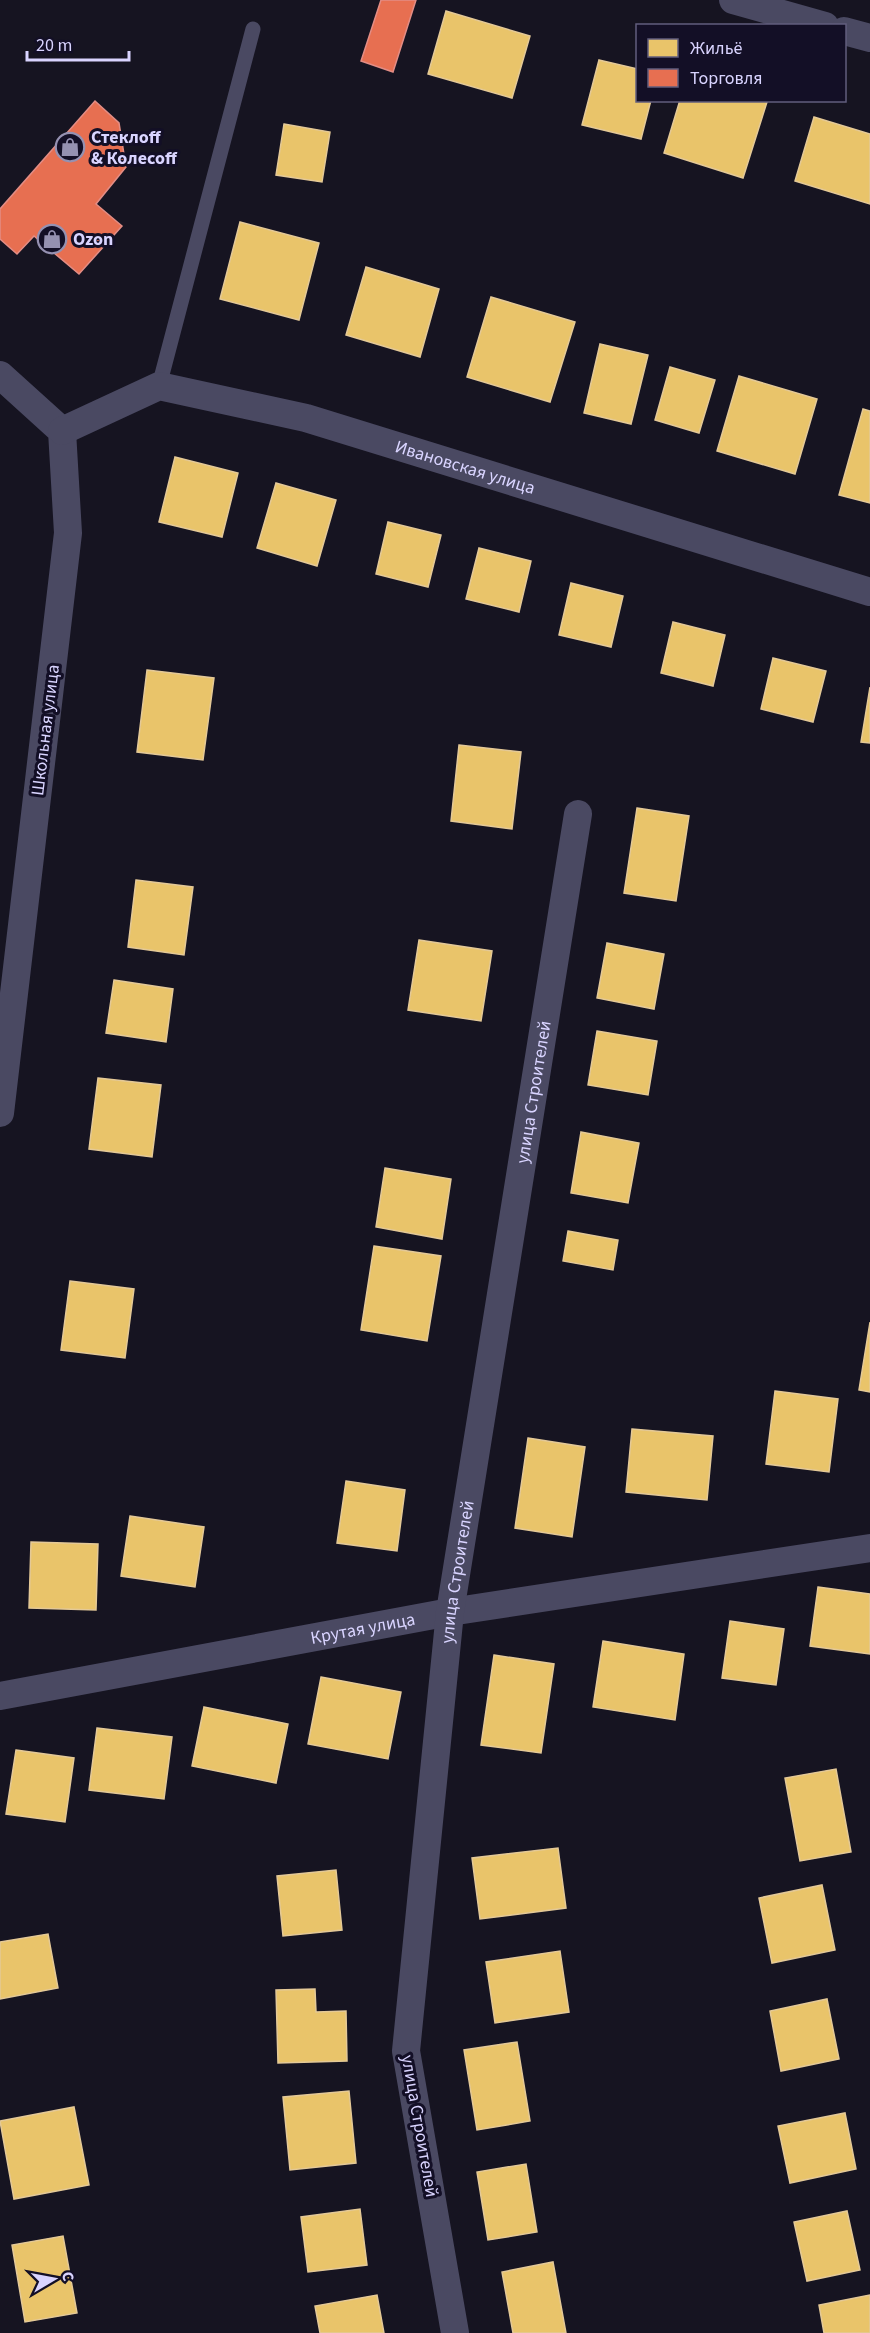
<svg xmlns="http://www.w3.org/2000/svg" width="870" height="2333" font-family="'Source Sans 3',sans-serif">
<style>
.homes{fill:#e9c46a;stroke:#e4c997;stroke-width:1.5}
.shops{fill:#e76f51;stroke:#e38d85;stroke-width:1.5}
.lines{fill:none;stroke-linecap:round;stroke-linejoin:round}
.service{stroke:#4a4962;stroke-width:15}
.minor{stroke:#4a4962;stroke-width:28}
.labels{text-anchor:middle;stroke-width:6;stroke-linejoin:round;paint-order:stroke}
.poi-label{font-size:18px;font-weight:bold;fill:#d9d4ff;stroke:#130f26;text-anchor:start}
.street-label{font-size:18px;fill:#d9d4ff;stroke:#130f26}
</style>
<rect width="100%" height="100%" fill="#161421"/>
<g class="homes">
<path d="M446,11L530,36L512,98L428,74Z"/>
<path d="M599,60L638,69V100H651L641,139L582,125Z"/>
<path d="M680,100H761L767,102L743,178L664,153Z"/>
<path d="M814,117L870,134V204L795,181Z"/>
<path d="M284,124L330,132L322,182L276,175Z"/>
<path d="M240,222L319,243L299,320L220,299Z"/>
<path d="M366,267L439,289L420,357L346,335Z"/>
<path d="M491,297L575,322L550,402L467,377Z"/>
<path d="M600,344L648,355L631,424L584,413Z"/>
<path d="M670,367L715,380L699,433L655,420Z"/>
<path d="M739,376L817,399L795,474L717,451Z"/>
<path d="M863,409L870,411V503L839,495Z"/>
<path d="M175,457L238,473L222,537L159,522Z"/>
<path d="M276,483L336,500L317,566L257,548Z"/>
<path d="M388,522L441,535L428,587L376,574Z"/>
<path d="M479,548L531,561L519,612L466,599Z"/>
<path d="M571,583L623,596L611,647L559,635Z"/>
<path d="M673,622L725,635L713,686L661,673Z"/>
<path d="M773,658L826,671L813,722L761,709Z"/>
<path d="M147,670L214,678L203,760L137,752Z"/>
<path d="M870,687V743L861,742Z"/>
<path d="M459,745L521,752L512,829L451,821Z"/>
<path d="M637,808L689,816L676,901L624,893Z"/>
<path d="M136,880L193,887L184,955L128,947Z"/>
<path d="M419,940L492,951L481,1021L408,1010Z"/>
<path d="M607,943L664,954L654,1009L597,998Z"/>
<path d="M114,980L173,989L166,1042L106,1033Z"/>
<path d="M597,1031L657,1041L648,1095L588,1085Z"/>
<path d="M98,1078L161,1085L152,1157L89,1149Z"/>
<path d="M581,1132L639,1143L628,1203L571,1193Z"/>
<path d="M385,1168L451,1179L442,1239L376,1227Z"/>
<path d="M568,1231L618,1240L613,1270L563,1261Z"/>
<path d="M374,1246L441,1256L427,1341L361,1330Z"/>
<path d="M70,1281L134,1289L125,1358L61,1350Z"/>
<path d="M870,1322V1392L859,1390Z"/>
<path d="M775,1391L838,1399L829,1472L766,1464Z"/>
<path d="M632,1429L713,1436L707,1500L626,1492Z"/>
<path d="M528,1438L585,1447L572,1537L515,1528Z"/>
<path d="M346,1481L405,1490L397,1551L337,1543Z"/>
<path d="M130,1516L204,1527L195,1587L121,1576Z"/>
<path d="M31,1542L98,1544L96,1610L29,1608Z"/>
<path d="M818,1587L870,1594V1654L810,1646Z"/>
<path d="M730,1621L784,1629L776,1685L722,1678Z"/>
<path d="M603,1641L684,1654L675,1720L593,1707Z"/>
<path d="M494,1655L554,1664L541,1753L481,1745Z"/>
<path d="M321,1677L401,1692L388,1759L308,1744Z"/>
<path d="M204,1707L288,1724L276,1783L192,1766Z"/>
<path d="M97,1728L172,1737L164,1799L89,1790Z"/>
<path d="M16,1750L74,1758L65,1822L6,1814Z"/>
<path d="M836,1769L851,1852L800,1861L785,1778Z"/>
<path d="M558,1848L566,1908L480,1919L472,1858Z"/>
<path d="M336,1870L342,1930L283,1936L277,1876Z"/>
<path d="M822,1885L835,1950L772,1963L759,1898Z"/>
<path d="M48,1934L58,1988L0,1999V1942Z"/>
<path d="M560,1951L569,2012L495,2023L486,1962Z"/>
<path d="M315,1989L316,2012L346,2011L347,2061L278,2063L276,1990Z"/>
<path d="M827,1999L839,2059L781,2071L770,2011Z"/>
<path d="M517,2042L530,2121L477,2130L464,2050Z"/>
<path d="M349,2091L356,2163L290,2170L283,2097Z"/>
<path d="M74,2107L89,2185L14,2199L0,2121Z"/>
<path d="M845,2113L856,2169L790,2183L778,2126Z"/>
<path d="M526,2164L537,2232L488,2240L477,2172Z"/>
<path d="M360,2209L367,2265L308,2272L301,2217Z"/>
<path d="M847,2211L860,2270L807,2281L794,2222Z"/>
<path d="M63,2236L77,2313L25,2322L12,2245Z"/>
<path d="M553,2262L566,2333H513L502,2272Z"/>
<path d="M377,2295L384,2333H320L315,2306Z"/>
<path d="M870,2295V2333H824L819,2305Z"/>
</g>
<g class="shops">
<path d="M381,0H416L393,72L361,61Z"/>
<path d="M95,101L119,123L126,167L96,204L122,226L79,274L34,236L17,254L0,239V209Z"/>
</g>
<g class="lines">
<path class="service" d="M159,386L253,29"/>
<g class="minor">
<path d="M733,0L825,26"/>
<path d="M844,31L870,38"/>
<path d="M0,375L62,431L68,533L0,1113"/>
<path id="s1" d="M62,431L159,386L306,418L870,592"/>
<path id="s2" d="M0,1696L450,1612L870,1548"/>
<path id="s3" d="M455,2333L406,2051L450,1612L578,814"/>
</g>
</g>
<defs>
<g id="shop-ring" transform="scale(1.5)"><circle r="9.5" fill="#130f26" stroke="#9591b1" stroke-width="1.5"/><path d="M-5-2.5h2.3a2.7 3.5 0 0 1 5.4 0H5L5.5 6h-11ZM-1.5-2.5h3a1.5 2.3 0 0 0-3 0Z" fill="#9591b1"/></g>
</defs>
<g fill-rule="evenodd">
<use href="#shop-ring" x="70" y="147"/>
<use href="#shop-ring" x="52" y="239"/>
</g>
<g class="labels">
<g class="poi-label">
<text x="91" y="143">Стеклоff<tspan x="91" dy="21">&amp; Колесоff</tspan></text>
<text x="73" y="245">Ozon</text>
</g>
<g class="street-label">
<text dy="6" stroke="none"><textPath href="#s1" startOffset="424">Ивановская улица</textPath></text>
<text transform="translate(45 730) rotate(-83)" y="6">Школьная улица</text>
<text dy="6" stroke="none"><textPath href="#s3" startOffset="1254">улица Строителей</textPath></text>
<text dy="6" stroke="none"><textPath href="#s3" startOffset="768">улица Строителей</textPath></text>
<text dy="6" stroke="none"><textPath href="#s2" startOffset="369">Крутая улица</textPath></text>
<text transform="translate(420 2126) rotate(80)" y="6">улица Строителей</text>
</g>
</g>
<rect x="636" y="24" width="210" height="78" fill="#130f26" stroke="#625e7d" stroke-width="1.5"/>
<rect x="648" y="39" width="30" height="18" fill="#e9c46a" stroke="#625e7d" stroke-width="1.5"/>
<text x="690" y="54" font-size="18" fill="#d9d4ff">Жильё</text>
<rect x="648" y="69" width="30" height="18" fill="#e76f51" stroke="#625e7d" stroke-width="1.5"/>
<text x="690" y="84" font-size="18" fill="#d9d4ff">Торговля</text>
<g transform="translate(54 2279) rotate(80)" stroke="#130f26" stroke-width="4.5" paint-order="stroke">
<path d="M0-4.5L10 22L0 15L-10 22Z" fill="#d9d4ff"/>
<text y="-9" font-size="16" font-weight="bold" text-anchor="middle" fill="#d9d4ff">С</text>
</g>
<path d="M27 51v9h102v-9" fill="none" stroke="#d9d4ff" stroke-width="3"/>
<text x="36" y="51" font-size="18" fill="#d9d4ff" stroke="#130f26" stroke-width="4.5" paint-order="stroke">20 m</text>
</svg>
